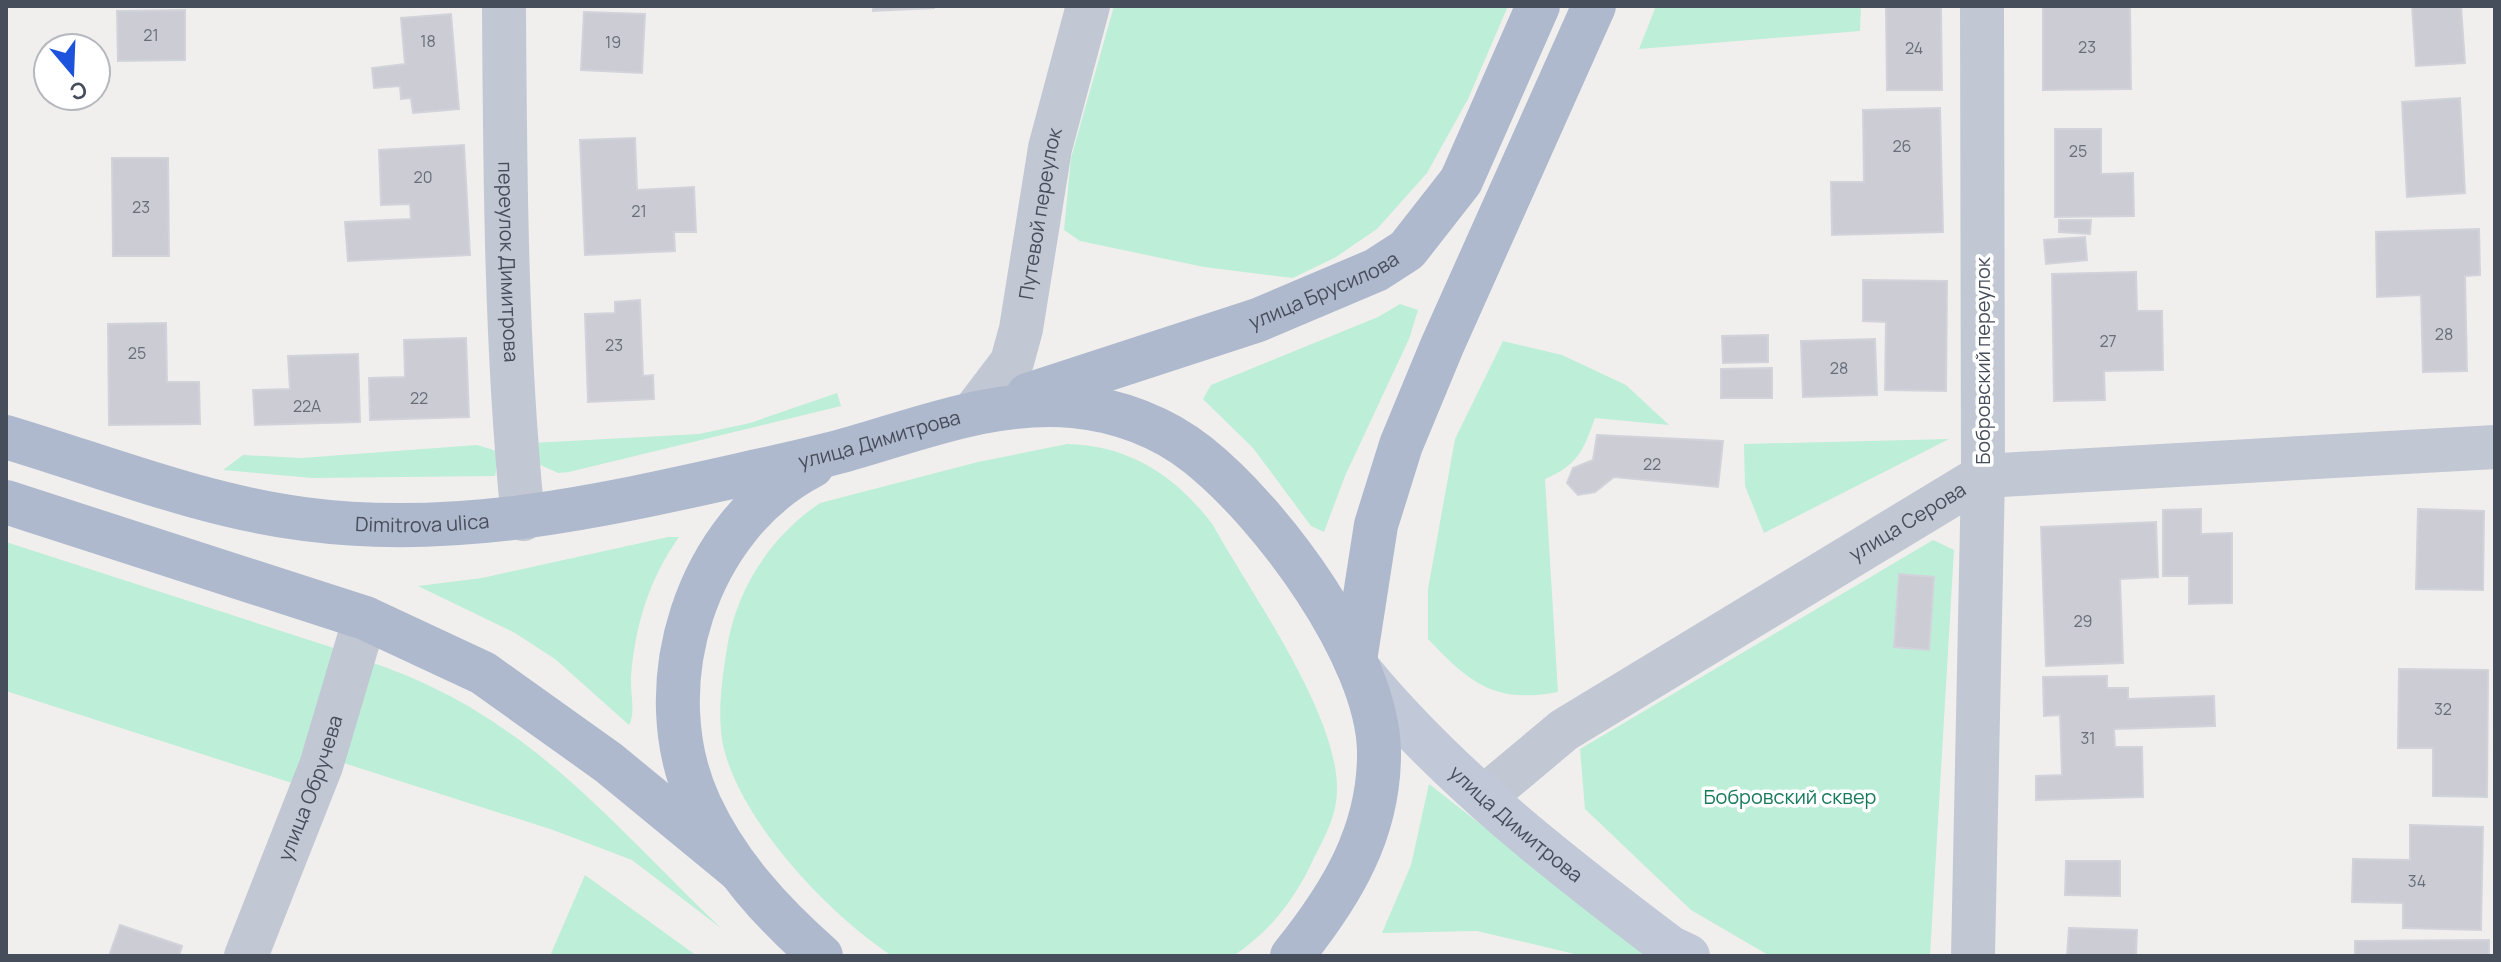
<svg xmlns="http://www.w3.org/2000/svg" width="2501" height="962" font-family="Manrope,sans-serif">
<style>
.green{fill:#bdeed7}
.building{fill:#cbccd4;stroke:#d2d3da;stroke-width:2}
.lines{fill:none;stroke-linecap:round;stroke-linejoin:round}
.street{stroke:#c2c8d3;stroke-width:44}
.secondary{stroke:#c1c8d7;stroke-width:44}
.primary{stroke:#aeb9cd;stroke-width:44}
.labels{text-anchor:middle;stroke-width:7;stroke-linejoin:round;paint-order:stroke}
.number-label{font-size:16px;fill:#686e79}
.street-label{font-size:20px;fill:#474e5b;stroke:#fff}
.park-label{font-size:20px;fill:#197b59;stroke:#fff}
</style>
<rect width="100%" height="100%" fill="#f1efee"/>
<g class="green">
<path d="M1114,6H1508L1468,99L1427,173L1377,229L1336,257L1293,278L1204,267L1080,241L1064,230L1071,158Z"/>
<path d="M1656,6H1861L1860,31L1639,49Z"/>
<path d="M1400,304L1418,310L1409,339L1345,476L1324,532L1311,526L1253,448L1203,399L1211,385L1378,317Z"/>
<path d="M1503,341L1562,355L1626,385L1669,425L1595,418C1583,451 1579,464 1545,479L1558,692C1494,704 1470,683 1428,639V589L1455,439Z"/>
<path d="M837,393L841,406L569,472L558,473L536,463L532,443L699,434L750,423Z"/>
<path d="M1949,439L1764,533L1745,486L1744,444Z"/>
<path d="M1067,444C1129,445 1176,476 1213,525C1250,593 1348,726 1336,802C1333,822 1323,840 1314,858C1295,899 1271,931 1233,956H892C828,914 740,821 723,745C717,713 722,679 727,648C736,589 771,536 820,503L978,462Z"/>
<path d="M477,445L500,452L495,476L312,478L223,470L243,455L301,458Z"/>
<path d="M668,537H679C649,579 635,626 631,677C630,692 636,713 629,725L555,659L515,633L418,586L482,578Z"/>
<path d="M1933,540L1954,550L1930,956H1770L1691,910L1585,809L1580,749Z"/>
<path d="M6,542L340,650L295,784L6,691Z"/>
<path d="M364,660C524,711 606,818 722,929L632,860L553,830L331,759Z"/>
<path d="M1429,784L1650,956H1583L1477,931L1382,933L1411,865Z"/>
<path d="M585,875L697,956H550Z"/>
</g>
<g class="building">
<path d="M873,6H934V8L873,11Z"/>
<path d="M1886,6H1941L1942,90H1887Z"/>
<path d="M2043,6H2130L2131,89L2043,90Z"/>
<path d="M2412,6H2461L2465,63L2416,66Z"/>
<path d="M185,10V60L118,61L117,11Z"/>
<path d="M584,12L645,14L642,73L581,70Z"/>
<path d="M451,14L459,109L413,113L411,98L401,99L400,86L374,88L372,68L405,64L401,18Z"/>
<path d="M2460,98L2465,193L2407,197L2402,102Z"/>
<path d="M1940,108L1943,232L1832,235L1831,182H1864L1863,110Z"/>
<path d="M2055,129H2101V174L2133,173L2134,216L2055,217Z"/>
<path d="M635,138L637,190L694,187L696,232H674L675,251L585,255L580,140Z"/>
<path d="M464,145L470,255L348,261L345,222L411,219L410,204L381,205L379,150Z"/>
<path d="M112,158H168L169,256H113Z"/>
<path d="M2059,220H2091L2090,234L2059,232Z"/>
<path d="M2479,229L2480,275L2465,276L2467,371L2423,372L2421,295L2377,297L2376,232Z"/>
<path d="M2085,237L2087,260L2046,264L2044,240Z"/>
<path d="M2136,272L2137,311H2162L2163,370L2104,371L2105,400L2054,401L2052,274Z"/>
<path d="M1863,280L1947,281L1946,391L1885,390L1886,322L1863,321Z"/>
<path d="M640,300L643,376L653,375L654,399L588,402L585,314L615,313V302Z"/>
<path d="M166,323L167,382H199L200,424L109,425L108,324Z"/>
<path d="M1768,335V362L1723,363L1722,336Z"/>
<path d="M466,338L469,417L370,420L369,378L405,377L404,340Z"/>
<path d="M1875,339L1877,395L1803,397L1801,341Z"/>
<path d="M358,354L360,422L255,425L253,390L290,389L288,356Z"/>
<path d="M1772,368V398H1721V369Z"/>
<path d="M1597,435L1723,441L1718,487L1614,477L1595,492L1578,495L1567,483L1573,468L1593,460Z"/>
<path d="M2201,509V534L2232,533V603L2189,604V576H2163V510Z"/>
<path d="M2418,509L2484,511L2483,590L2416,589Z"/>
<path d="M2156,522L2158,577L2120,579L2123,663L2046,666L2041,527Z"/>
<path d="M1899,574L1934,577L1929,650L1894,647Z"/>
<path d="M2399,669L2488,670L2487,797L2433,796V748H2398Z"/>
<path d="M2107,676V688H2128V699L2214,696L2215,726L2114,729L2115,747H2142L2143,797L2036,800V776L2062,775L2060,715L2044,716L2043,677Z"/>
<path d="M2410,825L2483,827L2481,930L2403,928V903L2352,902L2353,859L2410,860Z"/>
<path d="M2066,861H2120V896L2065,895Z"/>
<path d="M120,925L182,946L179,956H109Z"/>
<path d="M2069,928L2137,930L2136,956H2067Z"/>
<path d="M2489,940V956H2355V941Z"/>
</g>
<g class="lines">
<g class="street">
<path id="s1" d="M504,6C505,176 506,349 523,519"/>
<path id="s2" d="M974,412L1012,362L1021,329L1050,148L1088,6"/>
<path id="s3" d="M1484,797L1564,730L1983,476L2495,447"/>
<path id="s4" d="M246,956L321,766L365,618"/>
<path d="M1973,956L1983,476L1982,6"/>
</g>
<path class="secondary" id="s5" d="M1362,673C1450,779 1561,865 1671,948L1688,956"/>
<g class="primary">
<path id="s6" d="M1028,395L1258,320L1376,270L1407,250L1461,181L1538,6"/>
<path id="s7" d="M6,437C103,466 203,506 304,519C461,540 610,504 762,470C789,464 816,458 842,451C918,430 991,399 1073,406C1118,410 1163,427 1198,455C1272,514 1377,655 1379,751C1380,832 1341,895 1292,956"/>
<path d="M812,466C696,526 645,687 700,805C728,865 772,913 821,956"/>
<path d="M6,502L365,618L483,673L609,763L739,870"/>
<path d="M1355,660L1376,525L1401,445L1442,346L1594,6"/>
</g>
</g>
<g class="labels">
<g class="number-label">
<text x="151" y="41">21</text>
<text x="428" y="47">18</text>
<text x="613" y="48">19</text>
<text x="2087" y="53">23</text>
<text x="1914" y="54">24</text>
<text x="1902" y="152">26</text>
<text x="2078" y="157">25</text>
<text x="423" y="183">20</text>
<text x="141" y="213">23</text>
<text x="639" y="217">21</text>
<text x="2444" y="340">28</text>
<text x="2108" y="347">27</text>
<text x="614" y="351">23</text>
<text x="137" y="359">25</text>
<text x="1839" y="374">28</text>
<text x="419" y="404">22</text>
<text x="307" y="412">22А</text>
<text x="1652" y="470">22</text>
<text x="2083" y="627">29</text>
<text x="2443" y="715">32</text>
<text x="2088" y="744">31</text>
<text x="2417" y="887">34</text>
</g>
<g class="street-label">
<text dy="7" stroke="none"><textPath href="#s2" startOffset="214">Путевой переулок</textPath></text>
<text dy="7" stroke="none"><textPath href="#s1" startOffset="256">переулок Димитрова</textPath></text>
<text dy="7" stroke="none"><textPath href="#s6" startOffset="314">улица Брусилова</textPath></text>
<text transform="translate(1983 361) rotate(-90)" y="7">Бобровский переулок</text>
<text dy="7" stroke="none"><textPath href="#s7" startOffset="894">улица Димитрова</textPath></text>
<text dy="7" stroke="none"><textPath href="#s7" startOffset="428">Dimitrova ulica</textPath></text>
<text dy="7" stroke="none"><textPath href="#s3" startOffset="506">улица Серова</textPath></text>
<text dy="7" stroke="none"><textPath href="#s4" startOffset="180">улица Обручева</textPath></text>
<text dy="7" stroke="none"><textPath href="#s5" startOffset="216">улица Димитрова</textPath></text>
</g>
<g class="park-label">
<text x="1790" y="804">Бобровский сквер</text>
</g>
</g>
<rect width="2501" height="962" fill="none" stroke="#474e5b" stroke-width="16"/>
<g transform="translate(72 72) rotate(161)"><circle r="38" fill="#ffffff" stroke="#b5b8bd" stroke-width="2"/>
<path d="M0-6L14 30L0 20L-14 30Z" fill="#1d53dc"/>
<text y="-12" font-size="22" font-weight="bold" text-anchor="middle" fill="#474e5b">С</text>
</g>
</svg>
